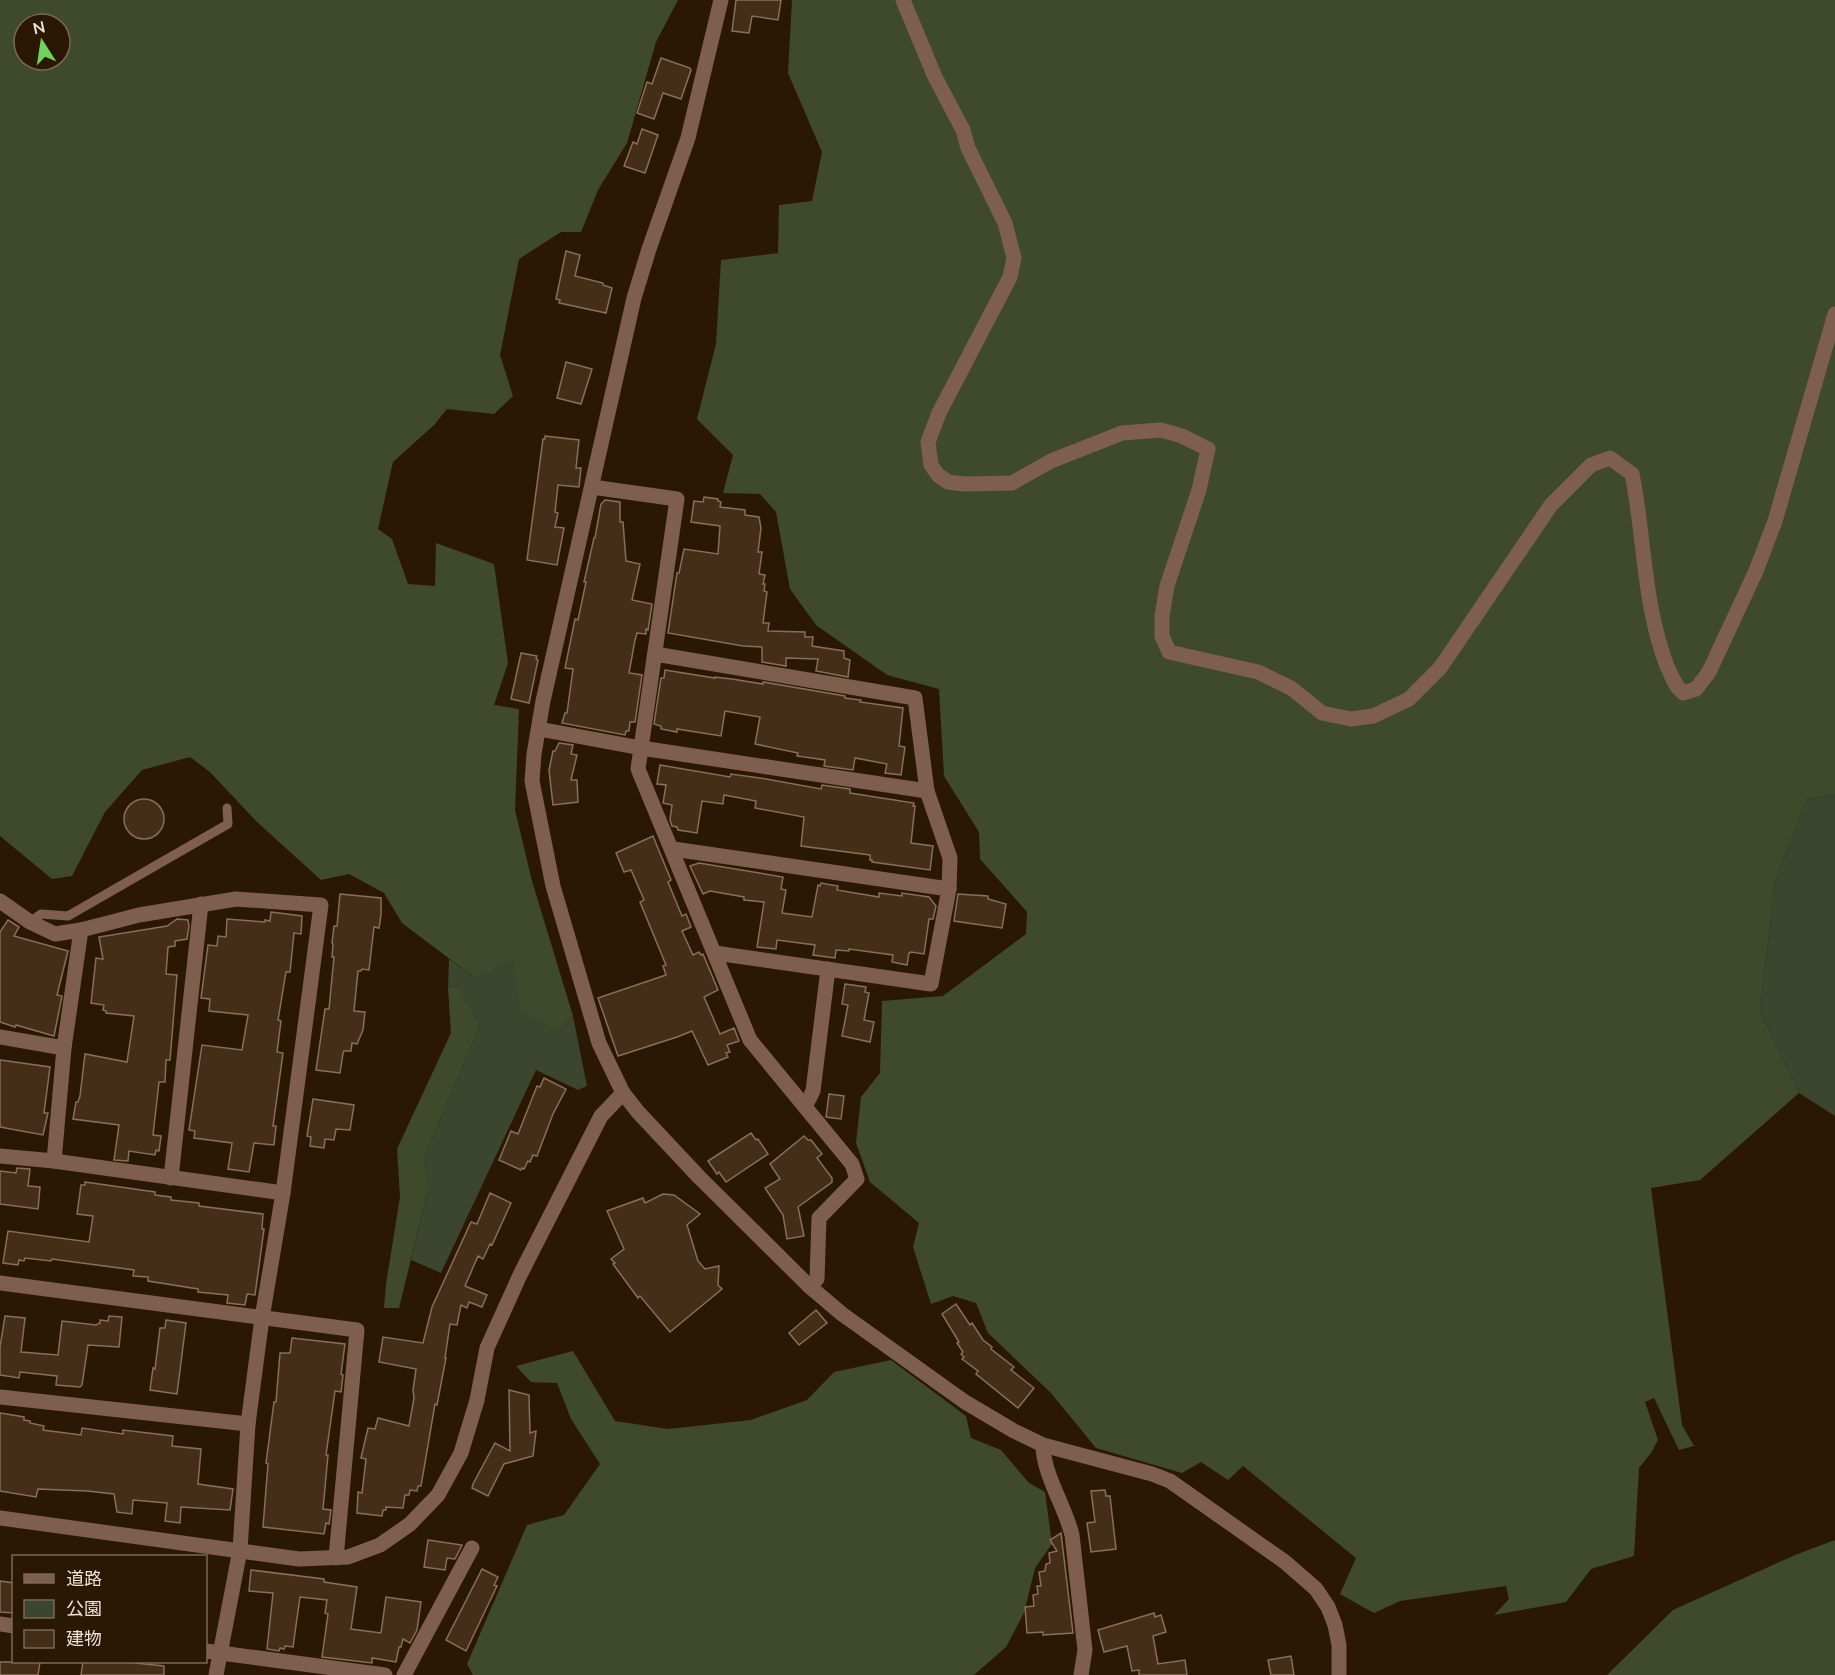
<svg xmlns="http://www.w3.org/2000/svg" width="1835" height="1675" font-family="Mulish,'Noto Sans JP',sans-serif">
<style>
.green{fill:#3c452d}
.forest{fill:#3f4a2c;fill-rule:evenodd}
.building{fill:#452e18;stroke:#876f59;stroke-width:1.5}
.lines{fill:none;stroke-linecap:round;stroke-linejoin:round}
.service{stroke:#7e5f4d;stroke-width:9}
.minor{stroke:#7e5f4d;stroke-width:15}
.tertiary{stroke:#7e5f4d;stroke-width:15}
</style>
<rect width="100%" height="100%" fill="#2b1804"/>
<g class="green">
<path d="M1835,795V1116L1799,1093L1760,1011L1775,882L1807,799Z"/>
<path d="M514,958L558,1032L573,1016L587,1086L578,1090L536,1070L441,1273L411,1260L429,1186L424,1158L480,1025L458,985L448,988L449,959L475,978Z"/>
</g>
<g class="forest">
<path d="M0,0H678L656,42L627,143L598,190L581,232H561L519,259L500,355L513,396L494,414L447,409L434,425L393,462L378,529L392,539L408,584L435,586L436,543L494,564L508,663L494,705L519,709L515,810L532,881L573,1016L558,1032L521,1011L514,959L475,978L402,923L384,893L349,874L321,880L256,821L210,772L190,757L142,770L105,812L72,876L52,879L0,836ZM24,24H60V60H24Z"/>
<path d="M792,0H1835V795L1807,799L1775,882L1760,1011L1799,1093L1700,1180L1651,1188L1682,1425L1694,1446L1679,1450L1654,1398L1645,1402L1658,1440L1651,1453L1639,1468L1634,1556L1591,1569L1566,1602L1494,1615L1509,1599L1506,1586L1400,1601L1374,1613L1340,1594L1356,1558L1243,1466L1228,1480L1201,1462L1182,1473L1096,1448L1051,1393L988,1333L976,1303L953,1296L931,1304L913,1247L919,1223L870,1182L856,1143L861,1097L880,1073L882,1001L943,996L1026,934L1027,912L980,859L979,832L944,776L939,689L887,675L816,625L790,589L776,512L760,494L723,493L733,455L697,419L716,344L721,260L778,253L779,205L812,201L822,152L788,73Z"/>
<path d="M458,985L480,1025L424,1158L429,1186L399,1308H384L386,1284L400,1197L397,1149L451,1033L448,988Z"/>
<path d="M573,1351L615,1421L668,1429L751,1420L807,1400L834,1372L891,1360L966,1416L971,1438L1001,1450L1029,1483L1045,1492L1052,1544L1035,1568L1024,1613L1006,1647L974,1675H473L467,1664L527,1525L564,1515L600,1464L571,1419L557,1383L531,1382L516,1366Z"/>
<path d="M1835,1540V1675H1607L1673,1610L1795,1555Z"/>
</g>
<g class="building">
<path d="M736,0H781L778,20L752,16L749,33L732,31Z"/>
<path d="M661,58L690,68L691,70L681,99L663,93L654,119L637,113L647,82L652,84Z"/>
<path d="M642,129L658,135L645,173L624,166L633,142L637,144Z"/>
<path d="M566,251L580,255L575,276L603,283V285L612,288L606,313L559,303L560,300L556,299Z"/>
<path d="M566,362L592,369L581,404L557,398Z"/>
<path d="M545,436L579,440L576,468H581L579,487L558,485L555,512L558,513L555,527L564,528L557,565L527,560L543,439H545Z"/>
<path d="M704,497L718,499V501L721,502L720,507L745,510V515L759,517L761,528L758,552H762L759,574L765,575L763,584H765L764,591L767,592L763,623H769L768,631L805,632V637H813L812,646L844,651V658L850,660L848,677L816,671L818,659L786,658V666L762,662V647L743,646L668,633L677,573H679L684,549L718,554L720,526L691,522L694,501L703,502Z"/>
<path d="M605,500L620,502V522H623L626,561L640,564L632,600L652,604L648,630L646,629V634L637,633L635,640L629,673L642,675L635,722H630L629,731H626L625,735L562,723L565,713H567L573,669L565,668L575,619L578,620L586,582H584L594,538H595L601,504Z"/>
<path d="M521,653L537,656L536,659L538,660L529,703L511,699Z"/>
<path d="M665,670L715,678V677L732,679L763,684V682L845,696V698L861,700L860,702L903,708L899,746L905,747L901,775L885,773L887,764L855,758L853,770L824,766L825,760L797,756L798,753L755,744L760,717L725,711L721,736L677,729V732L661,729V726L654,724L661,678H664Z"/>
<path d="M559,743L573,745L571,754L577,755L571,780H577L578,802L553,805L549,770L553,751H555Z"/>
<path d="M660,765L730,777L731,774L760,778L821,789L822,785L850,789V793L914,803L913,806H915L911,843L933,846L930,870L872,862V860H870V855L801,846L804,817L755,808L756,801L724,795L723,804L702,801L697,833L678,830L677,827L672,826L670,820L672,805L663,803L666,785L657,784Z"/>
<circle cx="144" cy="819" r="20"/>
<path d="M653,836L671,880L668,882L682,916L686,914L691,927L682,931L693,955L699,952L701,955L703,954L718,990L704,997L720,1034L734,1028L739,1041L727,1045L730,1052L726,1053L728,1057L708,1065L692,1031L677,1037L618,1056L598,998L666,975L663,966L666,965L640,902L644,900L631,870L624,872L616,853Z"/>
<path d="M699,863L783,877L781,889L786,890L782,913L812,917L818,885L820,886L821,883L838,886L837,890L879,897V893L902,896V893L929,897L936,906L933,919H929L924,954L911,952L909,953L907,965L892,962L893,955L849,949V951L836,950L835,958L813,955L815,945L777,940L776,949L757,947L764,902L744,900V897L710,891L703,894L690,866Z"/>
<path d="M340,894L381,898V915L379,928L374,927L369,970L362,969L361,971H358L354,1011L365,1012L363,1030L357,1044L352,1043L351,1051H344L343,1053L340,1073L316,1070L325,1009H329L334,957H332L333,944L332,943L334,926H337Z"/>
<path d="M958,894L988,896V899L1006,904L1002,928L954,921Z"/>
<path d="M271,912L302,916L301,934L294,933L290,972H286L278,1020L281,1021L277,1052L283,1053L273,1126H276L274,1145L254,1143L249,1172L228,1169L232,1143L194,1138L195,1131L189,1130L202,1045L242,1050L248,1015L209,1011L210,999L201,998L208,945L217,946L218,936L226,937L227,919L265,922V920L270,921Z"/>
<path d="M177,919L188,920L189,926L187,939L175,941V946L168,947L166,974L177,975L170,1060H166L165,1082H159L153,1135L161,1136L159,1151L156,1150L155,1155L129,1151L128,1161L114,1160L119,1125L73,1119L76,1102H78L80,1096L85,1054L127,1062L134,1016L106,1013V1011L103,1010L104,1005L91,1003L96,958L103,959L99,937L167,926Z"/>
<path d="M8,920L19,927L14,936L68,951L57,995L62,996L54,1036L16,1025L15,1027L0,1022V932Z"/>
<path d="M845,984L866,987L865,992L869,993L864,1020L874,1022L870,1042L842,1036L848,1005L842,1004Z"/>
<path d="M0,1060L50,1067L44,1113H48L43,1135L0,1127Z"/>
<path d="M544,1078L566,1089L553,1114L537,1156L533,1155L530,1162L528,1161L524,1169L522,1168L521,1170L499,1160L511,1131L518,1134L537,1086L540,1087Z"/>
<path d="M829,1094L844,1096L841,1119L826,1117Z"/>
<path d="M313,1099L354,1105L350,1130L336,1129L334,1140L325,1139L324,1148L310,1146L311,1137L307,1136Z"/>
<path d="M751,1133L756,1140L758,1139L768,1154L726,1182L719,1172L717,1174L708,1161Z"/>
<path d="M804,1136L808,1140H811L822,1154L817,1158L832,1178V1182L798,1207L804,1236L787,1239L783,1215L765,1188L780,1179L770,1164Z"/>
<path d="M17,1168L30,1169L28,1186L40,1187L38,1209L0,1204V1171L16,1173Z"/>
<path d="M85,1182L155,1192V1195L171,1197V1200L199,1203V1206L263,1214L262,1229H264L255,1295L247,1294L245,1305L227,1303L228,1295L198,1292V1289L148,1281V1277L133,1276L134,1270L52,1259L51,1261L25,1258L24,1261L19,1260L18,1265L3,1263L8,1231L89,1242L93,1216L77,1214L81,1185H85Z"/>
<path d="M490,1193L511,1203L492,1245L490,1244L483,1259L478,1256L465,1286L487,1295L482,1307L469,1302L467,1308L461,1305L457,1325L450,1324L445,1358H446L437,1405L435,1404L421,1486H418L417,1491L410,1490L409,1495H405L403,1508L386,1507V1510H383L382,1516L357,1513L358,1492L362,1493L366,1459L361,1458L368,1428L375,1429L378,1418L409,1426L414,1398L413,1390L416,1369L379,1362L383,1337L423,1343L432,1307L471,1222L477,1224Z"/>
<path d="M663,1194L674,1195L700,1214L687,1225L698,1261L705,1269L719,1266L718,1285L722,1289L670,1332L640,1296L638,1298L613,1264L615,1263L611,1259L624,1249L607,1211L643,1198L645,1203Z"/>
<path d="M956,1304L970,1325L972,1323L983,1340L992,1347L991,1349L1014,1367L1011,1370L1034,1388L1018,1408L976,1374L978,1371L962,1359L964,1357L961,1354L963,1352L957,1343L959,1342L942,1314Z"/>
<path d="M816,1310L827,1323L799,1345L789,1333Z"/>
<path d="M5,1316L25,1318L21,1352L58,1355L62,1321L96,1325L100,1323V1320L108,1321L109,1316L122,1317L119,1347L88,1345L82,1385L80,1387L56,1385L57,1376L20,1372L19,1378L0,1375V1347Z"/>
<path d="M166,1320L186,1323L177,1394L150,1390L153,1368L155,1369L160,1328H165Z"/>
<path d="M292,1338L345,1344L341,1374L343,1375L341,1392L335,1391L326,1455H328L323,1509L331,1510L329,1524L326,1523L324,1534L263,1527L268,1464L266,1463L274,1402H276L280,1353H290Z"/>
<path d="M509,1390L529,1395L530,1433L536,1431L533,1456L504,1464L488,1496L472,1488L473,1484L495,1443L510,1451Z"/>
<path d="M0,1413L24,1417V1420L30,1421V1423L44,1426L43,1430L81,1435L82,1428L123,1434V1430L173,1436L172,1446L201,1449L198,1484L233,1489L230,1510L181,1507L180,1523L165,1521L167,1503L133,1500L132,1514L117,1512L114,1494L87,1491L38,1489L36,1497L0,1491Z"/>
<path d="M1105,1490L1106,1496H1110L1116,1549L1091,1552L1087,1523L1095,1522L1091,1491Z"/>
<path d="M1061,1533L1073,1633L1043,1635V1632L1027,1633L1025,1607L1034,1606L1033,1595L1038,1594L1037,1586H1041L1039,1572L1045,1571L1046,1564L1050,1563L1049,1553L1057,1551L1050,1540Z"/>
<path d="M428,1540L462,1545L455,1559L447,1558L445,1570L424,1567Z"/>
<path d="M482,1569L498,1577L494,1585L497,1586L466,1651L446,1640Z"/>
<path d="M251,1570L324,1579V1582L357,1587L351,1629L381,1633L386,1597L421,1602L417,1630L410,1643L403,1639L401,1647H399L396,1662L372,1658V1663L322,1657L328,1614L325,1613L327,1600L300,1597L293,1647L285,1646L284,1649L280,1648L279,1651L267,1649L273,1593L249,1591Z"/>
<path d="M0,1581L14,1583V1613L0,1612Z"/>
<path d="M1154,1613L1155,1617L1161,1615L1166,1632L1153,1636L1158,1664L1185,1660L1187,1675H1139V1670L1132,1671L1127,1646L1104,1652L1098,1630Z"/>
<path d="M1291,1656L1294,1675H1271L1268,1660Z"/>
<path d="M0,1662H40L38,1675H0Z"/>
<path d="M83,1662H126L164,1666V1675H81Z"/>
</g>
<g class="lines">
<path class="service" d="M30,922L41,914L68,916L228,824L227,808"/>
<g class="minor">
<path d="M903,0L935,77L963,130L968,148L1005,223L1014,258L1010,277L939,413L928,442L931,465L938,475L948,482L964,484L1012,483L1051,461L1122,433L1161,430L1182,436L1208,449L1199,490L1167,586L1162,616V636L1169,652L1258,672L1291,688L1322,713L1351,719L1373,716L1409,699L1440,668L1551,505L1591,465L1610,458L1632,474C1645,538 1643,604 1667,666C1672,676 1674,685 1683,693L1696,689L1709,672L1756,571L1775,521L1835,314"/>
<path d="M592,487L677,499L638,769L750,1040L852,1164L857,1179L819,1218L817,1279L809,1286"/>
<path d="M655,654L915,698L927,791L950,858L949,889L931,984L715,953"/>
<path d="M539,729L641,748L927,791"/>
<path d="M673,849L949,889"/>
<path d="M0,901L30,922L55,934L81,930L139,915L236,899L321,905L283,1193L262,1318L248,1424L240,1550L216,1675"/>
<path d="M0,1037L64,1048"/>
<path d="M805,1107L813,1091L828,969"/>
<path d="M0,1156L54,1161L283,1193"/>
<path d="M54,1161L64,1048L81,930"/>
<path d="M171,1178L201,904"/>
<path d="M0,1283L357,1330L336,1558"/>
<path d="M0,1397L248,1424"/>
<path d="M1043,1445C1043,1474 1065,1506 1072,1535L1085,1650L1081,1675"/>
<path d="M0,1624L14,1626"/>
<path d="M206,1651L385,1675"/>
<path d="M404,1675L472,1548"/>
</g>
<g class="tertiary">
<path d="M721,0L688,138L649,249L634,298L543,701L534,754L532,781L553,886L599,1043L623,1093L638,1112L699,1177L809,1286L842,1314L965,1402L1014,1431L1043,1445L1152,1474L1170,1481L1285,1562L1316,1589L1328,1607L1335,1625L1339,1645V1675"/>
<path d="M0,1518L299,1559L348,1557L380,1545L410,1524L438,1495L461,1453L477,1400L487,1348L520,1275L601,1116L623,1093"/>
</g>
</g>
<rect x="12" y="1555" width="195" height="108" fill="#2b1804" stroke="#796858" stroke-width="1.5"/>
<rect x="24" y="1574" width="30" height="9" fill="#7e5f4d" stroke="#796858" stroke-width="1.5"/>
<text x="66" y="1585" font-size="18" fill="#eee1d5">道路</text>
<rect x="24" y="1600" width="30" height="18" fill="#3c452d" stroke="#796858" stroke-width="1.5"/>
<text x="66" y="1615" font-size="18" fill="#eee1d5">公園</text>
<rect x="24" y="1630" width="30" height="18" fill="#452e18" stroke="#796858" stroke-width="1.5"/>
<text x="66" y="1645" font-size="18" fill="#eee1d5">建物</text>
<g transform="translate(42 42) rotate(348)"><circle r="28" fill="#2b1804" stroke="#796858" stroke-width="1.5"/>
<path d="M0-4.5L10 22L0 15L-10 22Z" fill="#71d25e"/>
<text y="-9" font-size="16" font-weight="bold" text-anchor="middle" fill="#eee1d5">N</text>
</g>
</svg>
